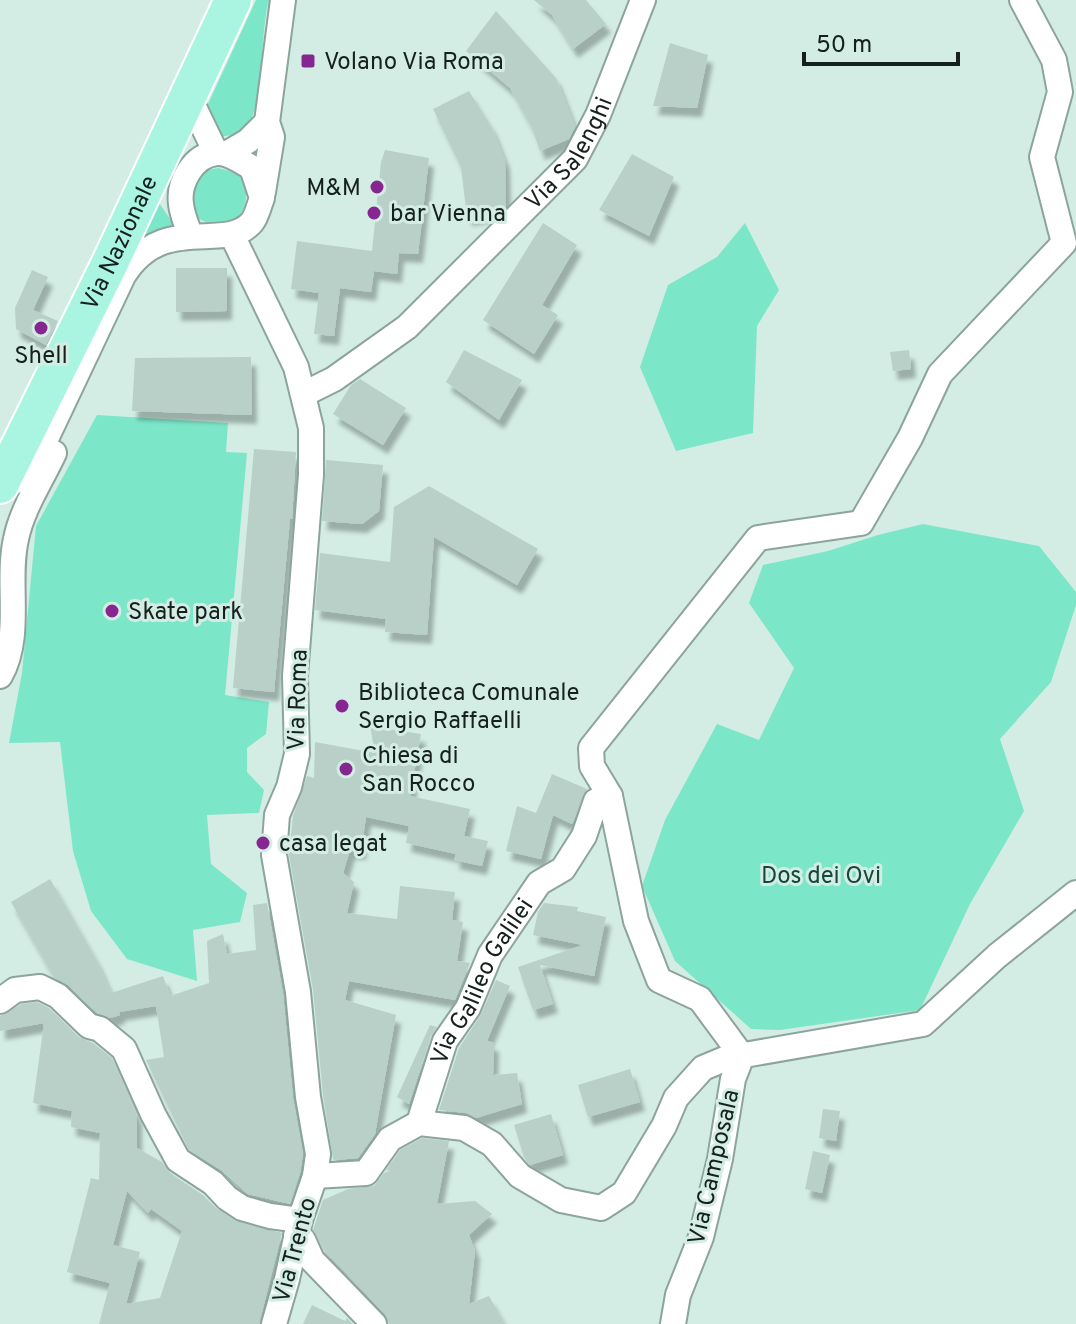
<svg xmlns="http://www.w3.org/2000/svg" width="1076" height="1324" font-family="Overpass,sans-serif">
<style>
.green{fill:#7ce6c9}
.building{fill:#b8d0c8;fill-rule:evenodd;filter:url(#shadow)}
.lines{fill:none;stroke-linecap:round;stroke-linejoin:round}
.street-casing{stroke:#8ca49c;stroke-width:28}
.primary-casing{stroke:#fff;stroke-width:40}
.street{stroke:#fff;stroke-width:24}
.primary{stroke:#aaf5e2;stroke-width:36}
.poi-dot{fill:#862690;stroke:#d3ede4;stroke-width:3}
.labels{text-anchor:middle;stroke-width:6;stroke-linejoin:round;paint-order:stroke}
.poi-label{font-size:24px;fill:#16201d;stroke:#d3ede4;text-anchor:start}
.street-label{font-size:24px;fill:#16201d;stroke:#d3ede4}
.park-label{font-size:24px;fill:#15483b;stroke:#d3ede4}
</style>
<defs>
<filter id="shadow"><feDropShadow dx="5" dy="9" stdDeviation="2" flood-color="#0004"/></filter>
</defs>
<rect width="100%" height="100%" fill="#d3ede4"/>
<g class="green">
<path d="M256,0H269C260,30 264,108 246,128C239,136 227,136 217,136L207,123L208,104Z"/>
<path d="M218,168C226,170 236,172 241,178C250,188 247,215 232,221C220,226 200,224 193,213C186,202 189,181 201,173C205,170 213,169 218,168Z"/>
<path d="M159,203L177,229L140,244Z"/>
<path d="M745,223L779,290L757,326L753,433L676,451L640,367L668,285L717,257Z"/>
<path d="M97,415L228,423L226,452L247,453L225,695L269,702L266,734L247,748V772L264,790L259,813L207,815L211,864L247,893L240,922L193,930L197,981L127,959L91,911L73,851L60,742L9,743L22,673L36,526Z"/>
<path d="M923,524L1039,546L1076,592V605L1051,682L1000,739L1024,811L970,904L920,1010L780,1030L751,1029L675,961L642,886L665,820L717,724L759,740L794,668L749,603L763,565L828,551L878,535Z"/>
</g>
<g class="building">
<path d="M534,0H586L606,24L573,49L552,15Z"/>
<path d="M496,11L556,78L575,127L569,139L540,151L532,128L510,88L466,51Z"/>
<path d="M670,43L708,55L697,108L653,106Z"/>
<path d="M469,91L492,128L505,161L506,207L501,211L467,217L461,167L433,109Z"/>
<path d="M385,150L429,158L418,254L399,253L397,274L374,271L371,292L340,288L334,336L314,334L319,293L291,289L297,241L372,251L381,162Z"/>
<path d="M632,154L674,177L649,236L599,210Z"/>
<path d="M543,223L577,245L542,305L558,315L534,354L483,320Z"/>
<path d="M176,268H227V311L176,312Z"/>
<path d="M32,270L48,277L33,310L58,321L46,345L16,329L15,308Z"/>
<path d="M464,350L522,380L499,420L446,382Z"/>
<path d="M909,350L911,369L893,371L890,352Z"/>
<path d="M251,357L252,415L132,411L135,358Z"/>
<path d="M360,379L406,408L383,445L333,414L351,385Z"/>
<path d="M254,449L296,452L292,519H290L274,692L233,688Z"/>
<path d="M326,460L383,465L379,511L362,524L322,521Z"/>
<path d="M429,486L538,549L517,585L434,537L427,635L385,632L386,619L315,610L320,553L390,562L394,507Z"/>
<path d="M370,726L421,734L410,796L470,809L464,836L488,841L482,866L454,860L456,854L406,843L409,826L366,817L361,851L350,850L343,873L354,882L347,913L397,919L400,886L455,892L452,920L463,922L457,961L470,963L455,1000L349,981L345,1000L396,1015L375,1134L358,1158L335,1160L333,1159L323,1095L313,990L289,855L293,816L307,776L314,778L315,742L375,753Z"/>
<path d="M552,774L587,789L572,824L553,815L541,859L506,851L517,806L536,813Z"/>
<path d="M50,879L97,961L111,993L163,976L170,996L209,983L207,941L223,934L227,954L256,950L253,905L267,903L283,994L293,1098L303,1154L300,1173L290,1204L248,1194L221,1170L189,1150L146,1060L164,1057L156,1006L119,1012L120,1015L110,1018L97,1013L68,985L54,977L11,902Z"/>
<path d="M544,903L578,907L577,911L606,917L594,976L540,965L553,1004L533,1010L518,967L583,945L533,935L538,912Z"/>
<path d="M496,980L510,986L487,1041L494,1043L493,1075L517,1073L522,1104L476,1118L466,1113L439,1110L459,1048L480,1016Z"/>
<path d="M37,1002L49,1008L79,1037L93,1043L112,1058L137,1116V1148L162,1162L170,1173L203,1195L216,1208L234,1220L282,1233L259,1324H99L110,1283L67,1272L91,1178L99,1180L100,1133L71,1127L72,1111L33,1103L44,1023L0,1031V1016L21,1004ZM127,1191L148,1213L151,1209L182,1231L160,1298L126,1304L140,1252L113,1245Z"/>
<path d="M430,1025L437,1027L431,1036L409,1104L397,1097Z"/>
<path d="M630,1069L640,1102L588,1117L578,1085Z"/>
<path d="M823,1109L840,1111L836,1141L819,1138Z"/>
<path d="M551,1114L563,1155L530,1165L524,1157L514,1125Z"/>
<path d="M422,1138L449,1141L437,1204L475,1201L492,1214L469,1235L475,1251L469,1304L489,1296L505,1324H389L385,1314L325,1251L313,1230L323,1200L348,1189L374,1186L384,1173L390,1171L386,1170L400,1150Z"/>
<path d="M813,1151L830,1155L822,1193L805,1189Z"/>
<path d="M312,1305L345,1321L347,1318L353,1324H303Z"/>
</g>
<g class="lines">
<g class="street-casing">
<g id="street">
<path d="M189,97L216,153"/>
<path d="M226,154L248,141L267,122"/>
<path d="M263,192L272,137L267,122L283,0"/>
<path d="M232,235L296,367L311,428V475L295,676L297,754L289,787L277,815L274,855L298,992L308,1097L318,1154L315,1176L300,1220L287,1279L274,1324"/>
<path id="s1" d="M304,394L334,379L407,327L575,159L598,115L643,0"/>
<path d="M0,489L21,478L35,462L123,276C163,211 225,254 252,222C257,216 259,205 262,198L252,168C242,162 229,152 217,153C193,155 178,183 181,204C182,215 187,225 190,235"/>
<path d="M0,676C23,635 6,583 16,539C22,509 41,481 54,453"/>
<path d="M610,796L592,766L591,748L758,538L861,523L910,438L940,374L1064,243L1042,157L1060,92L1054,60L1022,0"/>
<path d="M0,1001L15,990L40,987L58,996L89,1026L100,1029L124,1049L153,1114L178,1160L213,1183L227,1198L242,1208L270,1216L300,1220"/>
<path id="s2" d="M419,1123L445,1041L468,1008L490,955L539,883L563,869L584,836L596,801L610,796L636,921L659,980L700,999L742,1056L733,1079L720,1159L701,1237L678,1295L673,1324"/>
<path d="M315,1176L366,1173L390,1139L419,1123L464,1128L492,1144L520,1176L561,1200L601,1208L624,1193L664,1126L676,1098L703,1068L727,1058L923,1024L997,956L1076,893"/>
<path d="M296,1236L303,1240L312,1260L374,1324"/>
</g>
</g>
<g class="primary-casing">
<g id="primary">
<path id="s3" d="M0,485L109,265L233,0"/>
</g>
</g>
<use href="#street" class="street"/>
<use href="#primary" class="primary"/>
</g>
<g class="poi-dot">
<rect x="300" y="53" width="16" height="16" rx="4"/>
<circle cx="377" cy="187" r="8"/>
<circle cx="374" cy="213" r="8"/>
<circle cx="41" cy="328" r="8"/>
<circle cx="112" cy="611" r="8"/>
<circle cx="342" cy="706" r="8"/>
<circle cx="346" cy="769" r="8"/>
<circle cx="263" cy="843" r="8"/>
</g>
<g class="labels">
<g class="poi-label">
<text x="324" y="69">Volano Via Roma</text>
<text x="361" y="195" text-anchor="end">M&amp;M</text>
<text x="390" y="221">bar Vienna</text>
<text x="41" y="363" text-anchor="middle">Shell</text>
<text x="128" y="619">Skate park</text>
<text x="358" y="700">Biblioteca Comunale<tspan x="358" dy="28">Sergio Raffaelli</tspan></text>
<text x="362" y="763">Chiesa di<tspan x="362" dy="28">San Rocco</tspan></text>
<text x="279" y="851">casa legat</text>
</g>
<g class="street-label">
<text dy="8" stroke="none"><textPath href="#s1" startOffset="362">Via Salenghi</textPath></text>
<text dy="8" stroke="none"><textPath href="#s3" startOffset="270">Via Nazionale</textPath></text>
<text transform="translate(297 700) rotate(-88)" y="8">Via Roma</text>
<text dy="8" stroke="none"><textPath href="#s2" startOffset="156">Via Galileo Galilei</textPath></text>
<text transform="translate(713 1167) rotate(-77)" y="8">Via Camposala</text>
<text transform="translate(294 1250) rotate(-75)" y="8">Via Trento</text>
</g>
<g class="park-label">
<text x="821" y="883">Dos dei Ovi</text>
</g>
</g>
<path d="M804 52v12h154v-12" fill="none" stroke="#16201d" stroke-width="4"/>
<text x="816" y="52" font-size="24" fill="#16201d" stroke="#d3ede4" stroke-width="6" paint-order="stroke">50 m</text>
</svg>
